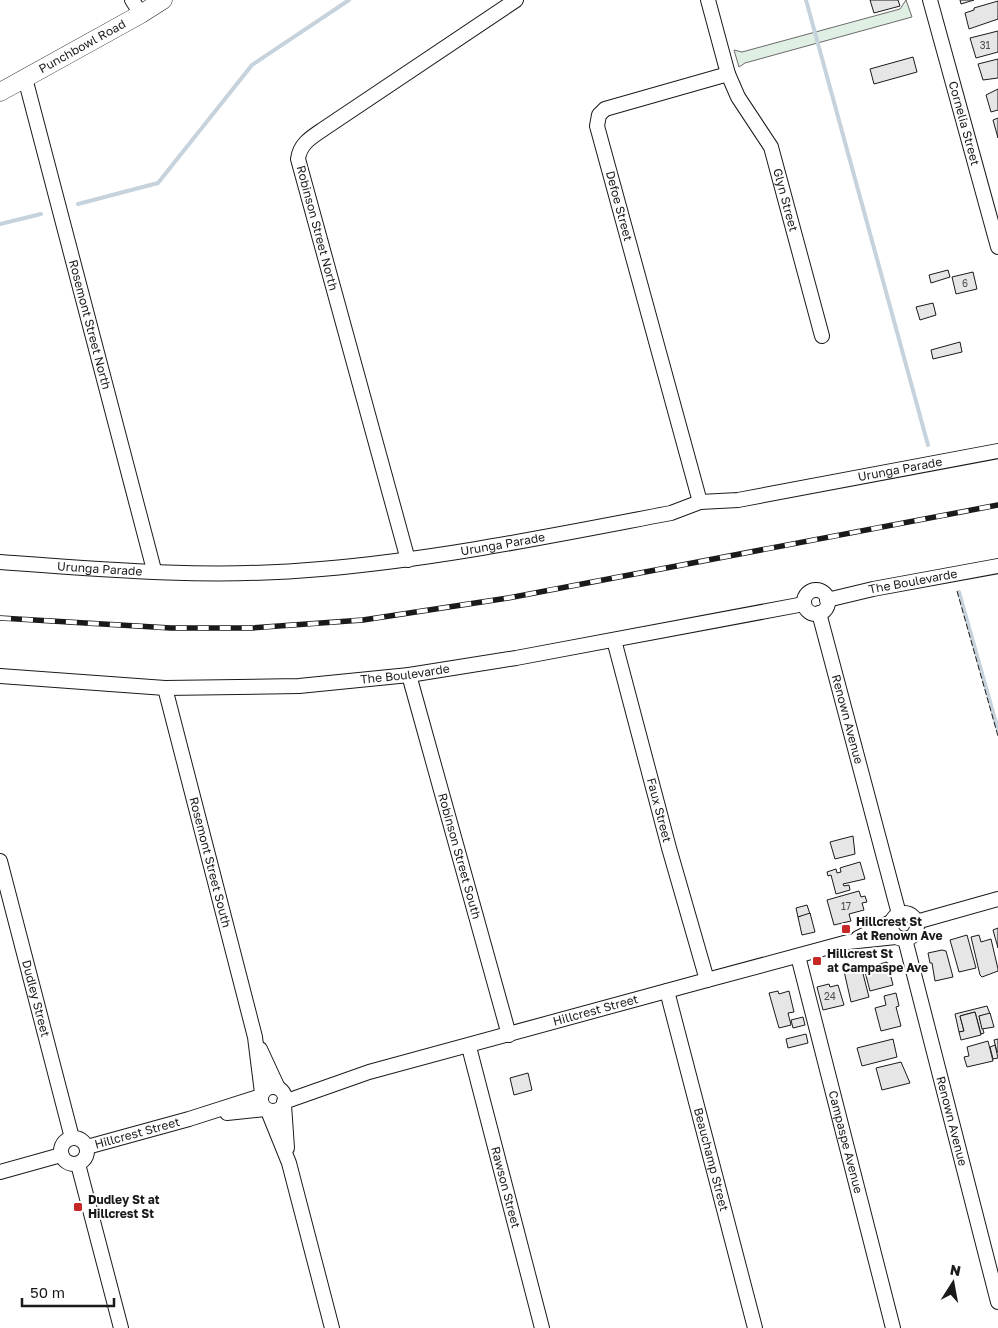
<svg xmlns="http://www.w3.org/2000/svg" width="998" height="1328" font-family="'Golos Text',sans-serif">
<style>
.green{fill:#e0efe3;stroke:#6a6a6a}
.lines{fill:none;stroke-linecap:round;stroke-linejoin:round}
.stream{stroke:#c6d2dc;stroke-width:4}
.building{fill:#e6e6e6;stroke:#1a1a1a}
.minor-casing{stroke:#1a1a1a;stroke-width:16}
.major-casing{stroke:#1a1a1a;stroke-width:19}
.minor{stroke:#fff;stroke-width:14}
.major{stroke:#fff;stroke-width:18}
.rail-casing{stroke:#1a1a1a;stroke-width:5.5}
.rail{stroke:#fff;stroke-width:4;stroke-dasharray:11;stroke-linecap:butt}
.fence{stroke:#1a1a1a;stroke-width:1;stroke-dasharray:6 2.5;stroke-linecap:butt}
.poi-dot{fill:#c62828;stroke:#fff;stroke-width:2}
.labels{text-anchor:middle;stroke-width:4;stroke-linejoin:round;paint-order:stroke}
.number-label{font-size:10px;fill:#4d4d4d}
.street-label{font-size:12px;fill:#1a1a1a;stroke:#fff}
.poi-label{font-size:12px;font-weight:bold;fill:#1a1a1a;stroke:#fff;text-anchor:start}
</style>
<rect width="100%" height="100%" fill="#fff"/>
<path class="green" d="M906,0L912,17L745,63L739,67L734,50L742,52L900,9Z"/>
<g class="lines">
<g class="stream">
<path d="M806,0L928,445"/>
<path d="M78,204L158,183L252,65L349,0"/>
<path d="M0,224L41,214"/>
<path d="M959,592L998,730"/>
</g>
</g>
<g class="building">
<path d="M870,0H898L900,6L874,13Z"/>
<path d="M960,0H974L961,4Z"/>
<path d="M998,1V19L969,29L965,13L974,10V8Z"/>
<path d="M998,31V52L976,58L970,38Z"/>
<path d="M913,57L917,72L874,84L870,69Z"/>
<path d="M998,59V78L983,80L978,64Z"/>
<path d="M998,89V110L991,112L986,95Z"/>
<path d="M998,118V138L993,120Z"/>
<path d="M948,270L950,277L931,283L929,275Z"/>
<path d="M973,272L977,289L956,294L952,277Z"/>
<path d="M933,303L936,315L920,320L916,307Z"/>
<path d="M960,342L962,352L933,359L931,350Z"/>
<path d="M853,836L855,854L835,859L830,842Z"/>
<path d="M860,862L865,879L843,884L844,886L849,885L850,890L836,894L831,875L828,876L827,872L836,869L837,873L841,872L840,868L843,867Z"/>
<path d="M859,891L861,897L865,896L867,902L862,903L864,910L849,914L851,921L834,925L827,900Z"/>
<path d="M807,905L810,914L798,917L796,908Z"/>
<path d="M810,913L815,932L802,935L798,917Z"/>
<path d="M998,928V948L993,930Z"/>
<path d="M967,935L976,968L959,972L950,940Z"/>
<path d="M979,935L981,942L991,939L998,969V971L982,977L980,975L971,937Z"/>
<path d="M942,950L946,951L953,977L935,981L932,963H930L928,953Z"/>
<path d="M887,962L893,985L870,991L864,968Z"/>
<path d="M861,966L869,997L851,1002L844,971Z"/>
<path d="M829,984L830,987L838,985L844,1005L823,1010L817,987Z"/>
<path d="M778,991L779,994L789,991L794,1012L788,1013L791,1025L779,1028L769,993Z"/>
<path d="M896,993L899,1006L896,1007L901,1026L881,1031L875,1008L886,1005L884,996Z"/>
<path d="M987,1006L990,1014L979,1016L984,1033L981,1034L975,1012L960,1016L964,1031L959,1032L955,1014Z"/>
<path d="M975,1012L981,1035L961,1040L959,1032L964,1031L960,1016Z"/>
<path d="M990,1013L994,1027L982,1029L979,1016Z"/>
<path d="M803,1017L805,1025L793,1028L791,1020Z"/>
<path d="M806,1034L808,1043L788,1048L786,1039Z"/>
<path d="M893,1039L897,1057L862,1066L857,1048Z"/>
<path d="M998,1039V1052H997L994,1040Z"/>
<path d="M988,1041L993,1061L967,1067L964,1057L969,1056L967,1047Z"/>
<path d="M995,1045L998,1058L993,1059L990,1047Z"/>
<path d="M901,1062L910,1083L882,1090L876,1068Z"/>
<path d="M528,1073L532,1090L514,1095L510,1078Z"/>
</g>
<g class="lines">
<g class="minor-casing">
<g id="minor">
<path d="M132,0L141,14"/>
<path id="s1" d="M930,0L998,247"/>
<path id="s2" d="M728,74L738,97L771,147L822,336"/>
<path id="s3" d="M25,78L154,570"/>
<path d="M700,502L597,126L599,115L605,109L728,74L708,0"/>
<path d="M408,560L298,159C300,143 312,137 325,128L516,0"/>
<path id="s4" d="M0,562C106,570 214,579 321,569C439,559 555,535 671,513L700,502L738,500L998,451"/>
<circle cx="816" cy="602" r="12"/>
<path id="s5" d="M827,600L873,589L998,566"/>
<path id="s6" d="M819,613L899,914"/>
<path id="s7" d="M614,640L669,848L707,980"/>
<path id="s8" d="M409,675L509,1035"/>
<path id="s9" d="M0,676L165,688L299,686L409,675L516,658L804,604"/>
<path id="s10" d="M165,688L255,1037L262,1093"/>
<path id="s11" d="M0,861L72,1138"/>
<circle cx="904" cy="926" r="13"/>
<path d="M916,922L998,899"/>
<path d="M858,938L891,922"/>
<path id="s12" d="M905,939L998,1302"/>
<path id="s13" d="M798,956L893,1328"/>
<path id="s14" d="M667,991L755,1328"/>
<path id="s15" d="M469,1047L542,1328"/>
<path d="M260,1049L278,1088"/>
<circle cx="273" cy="1099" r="12"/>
<path id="s16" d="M284,1102L369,1072L707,980L848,942L896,937"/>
<path d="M284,1105L287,1148"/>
<path d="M268,1111L289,1163L332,1328"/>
<path d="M227,1113L265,1109"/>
<circle cx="74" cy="1151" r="13"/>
<path id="s17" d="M87,1147L189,1119L261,1096"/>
<path d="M78,1164L121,1328"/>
<path d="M0,1172L61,1155"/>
</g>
</g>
<g class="major-casing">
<g id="major">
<path id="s18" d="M0,92L141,14L163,0"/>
</g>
</g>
<use href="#minor" class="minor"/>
<use href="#major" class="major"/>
<g class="rail-casing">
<path id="rail" d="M0,618L171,628H252L363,620L508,598L998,505"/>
</g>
<use href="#rail" class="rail"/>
<path class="fence" d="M957,591L998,736"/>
</g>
<g class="poi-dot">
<rect x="841" y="924" width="10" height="10" rx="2.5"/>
<rect x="812" y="956" width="10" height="10" rx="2.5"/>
<rect x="73" y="1202" width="10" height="10" rx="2.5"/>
</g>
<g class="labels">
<g class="number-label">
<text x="985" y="49">31</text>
<text x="965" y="287">6</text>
<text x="846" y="910">17</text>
<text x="830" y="1000">24</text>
</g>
<g class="street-label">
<text dy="4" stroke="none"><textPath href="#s18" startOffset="94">Punchbowl Road</textPath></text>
<text dy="4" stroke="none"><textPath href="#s1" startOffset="128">Cornelia Street</textPath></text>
<text dy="4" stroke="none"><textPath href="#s2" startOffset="140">Glyn Street</textPath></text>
<text transform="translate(619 206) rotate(75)" y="4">Defoe Street</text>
<text transform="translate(317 228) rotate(75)" y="4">Robinson Street North</text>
<text dy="4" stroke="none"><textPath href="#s3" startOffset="255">Rosemont Street North</textPath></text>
<text dy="4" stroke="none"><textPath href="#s4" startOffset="910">Urunga Parade</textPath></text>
<text dy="4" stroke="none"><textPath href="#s4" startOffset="505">Urunga Parade</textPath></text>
<text dy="4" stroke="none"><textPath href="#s4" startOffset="100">Urunga Parade</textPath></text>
<text dy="4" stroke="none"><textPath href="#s5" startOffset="88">The Boulevarde</textPath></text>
<text dy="4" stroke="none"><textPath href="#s9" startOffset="406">The Boulevarde</textPath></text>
<text dy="4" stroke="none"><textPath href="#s6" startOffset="110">Renown Avenue</textPath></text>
<text dy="4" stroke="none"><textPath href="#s7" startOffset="176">Faux Street</textPath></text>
<text dy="4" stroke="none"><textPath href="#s8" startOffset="188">Robinson Street South</textPath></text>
<text dy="4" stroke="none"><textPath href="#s10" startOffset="180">Rosemont Street South</textPath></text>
<text dy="4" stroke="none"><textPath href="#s11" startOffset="142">Dudley Street</textPath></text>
<text dy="4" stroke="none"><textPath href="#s16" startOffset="325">Hillcrest Street</textPath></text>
<text dy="4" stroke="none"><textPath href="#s12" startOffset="188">Renown Avenue</textPath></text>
<text dy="4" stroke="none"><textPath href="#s17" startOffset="52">Hillcrest Street</textPath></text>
<text dy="4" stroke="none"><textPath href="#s13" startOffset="192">Campaspe Avenue</textPath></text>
<text dy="4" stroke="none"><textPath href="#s14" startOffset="174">Beauchamp Street</textPath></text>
<text dy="4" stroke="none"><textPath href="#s15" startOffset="145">Rawson Street</textPath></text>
</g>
<g class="poi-label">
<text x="856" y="926">Hillcrest St<tspan x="856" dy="14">at Renown Ave</tspan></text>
<text x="827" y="958">Hillcrest St<tspan x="827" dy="14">at Campaspe Ave</tspan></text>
<text x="88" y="1204">Dudley St at<tspan x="88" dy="14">Hillcrest St</tspan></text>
</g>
</g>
<g transform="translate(953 1283) rotate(11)" stroke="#ffffff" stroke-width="4" paint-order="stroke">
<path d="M0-4L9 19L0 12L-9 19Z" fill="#1a1a1a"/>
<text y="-8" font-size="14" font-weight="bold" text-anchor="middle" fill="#1a1a1a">N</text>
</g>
<path d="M22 1298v8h92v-8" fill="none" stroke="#1a1a1a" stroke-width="2.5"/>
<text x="30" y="1298" font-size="15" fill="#1a1a1a" stroke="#ffffff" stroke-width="4" paint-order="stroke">50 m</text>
</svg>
